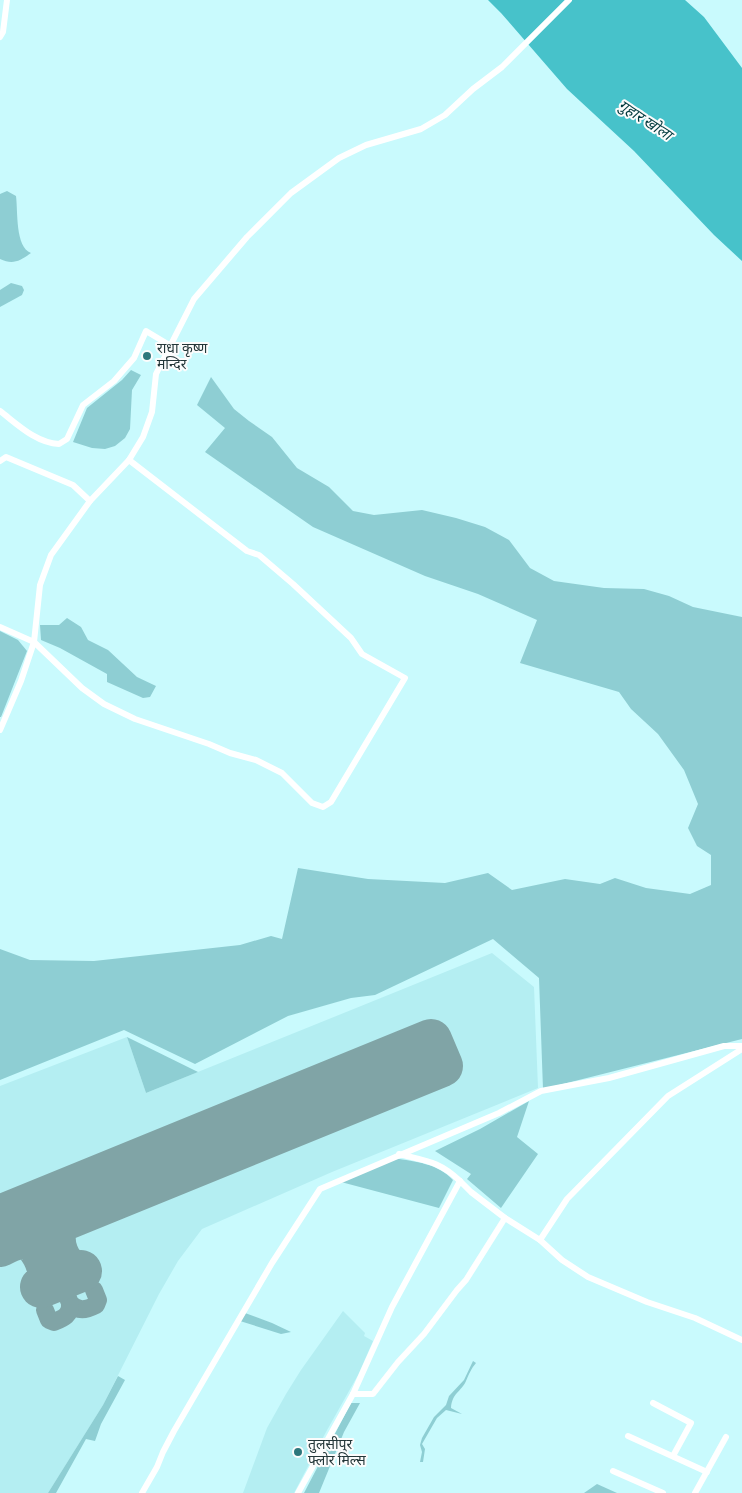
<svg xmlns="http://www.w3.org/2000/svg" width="742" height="1493" font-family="Merriweather,'Noto Sans Devanagari',serif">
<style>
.built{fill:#b4eef2}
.green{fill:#8eced3}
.water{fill:#47c2ca}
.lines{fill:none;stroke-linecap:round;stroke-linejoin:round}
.taxiway{stroke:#80a4a6;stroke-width:18}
.runway{stroke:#80a4a6;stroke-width:42}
.minor{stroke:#fff;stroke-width:6}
.poi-dot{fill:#2d777c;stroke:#fcfcfc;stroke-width:2}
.labels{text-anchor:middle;stroke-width:4;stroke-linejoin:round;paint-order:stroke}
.poi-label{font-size:14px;fill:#243739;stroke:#fcfcfc;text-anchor:start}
.water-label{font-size:15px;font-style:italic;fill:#00393d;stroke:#fcfcfc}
</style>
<rect width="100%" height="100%" fill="#c9fafd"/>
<g class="built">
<path d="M492,953L534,987L538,1088L332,1172L202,1229L178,1261L159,1294L103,1405L48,1493H0V1086L127,1037L146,1093Z"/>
<path d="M343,1311L365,1333L364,1336L373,1341L358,1375L326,1432L294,1493H243L267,1428L286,1394L301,1370Z"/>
</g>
<g class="green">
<path d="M7,191L16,196C18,211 15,247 31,253C20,261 13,265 0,259V194Z"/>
<path d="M11,283L22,286L24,290L22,295L0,307V290Z"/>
<path d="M131,370L141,375L132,390L130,429L125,438L115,446L105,449L92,448L73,442L87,408L122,380Z"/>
<path d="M211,377L234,409L249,421L272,437L297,468L329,487L353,511L374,515L422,510L456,518L485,527L509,540L530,568L554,581L604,588L644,589L669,596L693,607L742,617V1039L543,1089L539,978L493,939L375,995L351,998L288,1016L195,1064L124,1030L0,1080V949L30,960L94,961L240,945L271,936L282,939L298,868L368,879L445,883L488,873L512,890L565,879L600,884L615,878L646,888L690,894L711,885V855L697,846L688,828L698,804L684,770L658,734L631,709L619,692L520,663L537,620L478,594L425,576L313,527L205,452L225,428L197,405Z"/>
<path d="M67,618L81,627L88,640L108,650L137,677L156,686L150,697L143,698L107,682V674L60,648L41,640L40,625H59Z"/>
<path d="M0,631L18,640L27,651L1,717H0Z"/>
<path d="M127,1037L198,1072L146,1093Z"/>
<path d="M529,1101L517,1137L538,1154L501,1208L467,1179L471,1174L435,1151L480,1129Z"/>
<path d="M394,1158C416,1162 437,1163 453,1180L439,1208L341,1182Z"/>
<path d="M245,1313L272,1323L291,1332L281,1334L240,1321Z"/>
<path d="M473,1361L476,1363C471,1369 469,1374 466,1381C461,1392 452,1393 451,1408L462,1414L446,1410L437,1418L422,1444L425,1449L423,1462H420L422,1452L420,1445L422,1438L434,1417L446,1405L449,1396L464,1380Z"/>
<path d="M118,1376L125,1380L101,1424L95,1441L86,1439L56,1493H48L103,1405Z"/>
<path d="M351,1403H360L344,1432L319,1493H304Z"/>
<path d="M597,1484L617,1493H584Z"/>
</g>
<path class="water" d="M488,0H685L704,17L742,68V261L714,235L634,151L567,89L501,13Z"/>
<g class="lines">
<g class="taxiway">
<path d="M0,1231C18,1225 34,1223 45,1241L70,1303C78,1312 86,1310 96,1305L98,1300L94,1290"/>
<path d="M45,1241C37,1207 75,1201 99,1191"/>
<path d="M45,1310L49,1320L54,1322C64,1318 71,1315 70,1303"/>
</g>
<path class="runway" d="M0,1216L431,1040L442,1066L59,1222C48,1237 59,1274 81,1271L41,1287C44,1285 47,1282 48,1278C51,1267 38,1241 27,1239C17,1237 8,1242 0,1246"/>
<g class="minor">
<path d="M0,37L3,32L7,0"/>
<path d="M0,411C17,424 36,443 59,444L67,439L83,405L114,381L134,358L146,331L171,346"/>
<path d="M0,461L6,457L73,485L90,501"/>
<path d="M0,627L34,642L82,688L104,704L135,719L209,744L230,753L256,760L282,773L312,803L323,807L331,802L405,678L362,654L351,638L293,584L259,555L247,551L129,460"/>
<path d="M0,730L21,681L34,642L40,585L51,555L90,501L129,460L143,437L152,412L156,374L194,299L247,237L291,193L339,158L366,145L421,129L445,115L473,89L502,67L569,0"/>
<path d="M399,1154C426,1161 439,1161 460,1181"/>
<path d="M540,1240L567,1199L668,1096L742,1049"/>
<path d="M353,1394H373L398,1362L424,1334L457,1290L466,1280L505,1218"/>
<path d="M653,1403L691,1423L673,1456"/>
<path d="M628,1436L707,1472"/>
<path d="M613,1471L663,1493"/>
<path d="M142,1493L157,1467L163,1452L174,1431L206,1376L272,1263L320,1189L499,1113L541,1091L609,1078L724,1046H742"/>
<path d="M298,1493L353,1394L392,1307L460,1181L471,1192L505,1218L540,1240L562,1260L588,1277L647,1302L695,1318L742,1340"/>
<path d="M695,1493L726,1437"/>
</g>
</g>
<g class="poi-dot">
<circle cx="147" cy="356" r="5"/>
<circle cx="298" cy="1452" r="5"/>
</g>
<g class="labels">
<g class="poi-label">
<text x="157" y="353">राधा कृष्ण<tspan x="157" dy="16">मन्दिर</tspan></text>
<text x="308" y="1449">तुलसीपुर<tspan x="308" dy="16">फ्लोर मिल्स</tspan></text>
</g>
<g class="water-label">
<text transform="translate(645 120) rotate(33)" y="5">गुहार खोला</text>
</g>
</g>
</svg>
